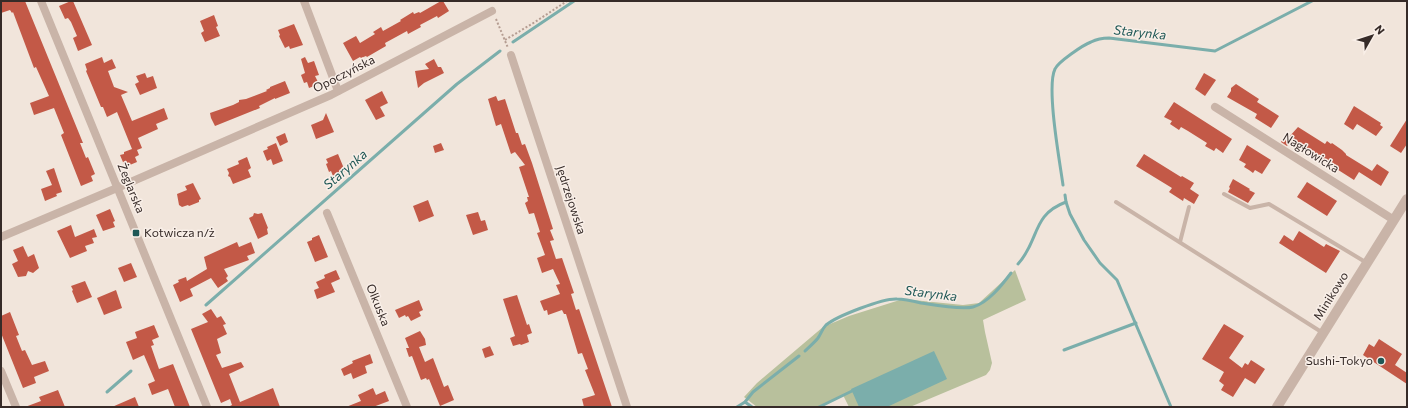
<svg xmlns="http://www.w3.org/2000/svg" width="1408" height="408" font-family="Commissioner,sans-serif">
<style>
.green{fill:#b8c09c}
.water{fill:#7baeab}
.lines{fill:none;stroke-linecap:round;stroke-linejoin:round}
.stream{stroke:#7baeab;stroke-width:3}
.building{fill:#c35947}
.path{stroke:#b59d92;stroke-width:2;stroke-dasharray:2 2;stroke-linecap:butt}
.service{stroke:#c9b4a8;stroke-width:4}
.minor{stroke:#c9b4a8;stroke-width:8}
.tertiary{stroke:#c9b4a8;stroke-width:10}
.poi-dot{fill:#1e5755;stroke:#f9efe8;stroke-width:1.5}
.labels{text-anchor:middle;stroke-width:3;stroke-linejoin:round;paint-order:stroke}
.street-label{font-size:12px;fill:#362b28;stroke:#f9efe8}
.poi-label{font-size:12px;fill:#362b28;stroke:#f9efe8;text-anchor:start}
.water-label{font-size:13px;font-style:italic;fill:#1e5755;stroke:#f9efe8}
</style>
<rect width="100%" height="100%" fill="#f1e5db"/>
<path class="green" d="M1015,270L1026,300L983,320L985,332L992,363L990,370L986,375L910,407H849L843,395L817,407H757L744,397L757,383L823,327L849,316L903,299L963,305L979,303Z"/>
<path class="water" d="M934,351L947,379L887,407H859L851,389Z"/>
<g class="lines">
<g class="stream">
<path d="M513,42L574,1"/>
<path d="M1063,185C1060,163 1046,87 1055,69C1058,62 1083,45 1091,42C1097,39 1102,38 1109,38L1215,51L1312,1"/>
<path d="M1066,202L1070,214L1084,240L1100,263L1117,280L1171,407"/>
<path d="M1018,264C1040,240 1031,215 1066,202L1065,195"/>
<path d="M206,305L457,84L500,51"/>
<path d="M1064,350L1136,323"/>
<path d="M805,351C809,347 814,343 818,338C821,334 822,329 826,325C837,316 883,298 897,299C905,299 913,301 921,303C934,305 961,310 973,307C988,303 1002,285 1011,273"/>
<path d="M107,392L131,371"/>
<path d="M745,402L752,407"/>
<path d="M737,407L745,402L753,392L799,356"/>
<path d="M819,407L852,391"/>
</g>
</g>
<g class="building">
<path d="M1,1H25L83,143H80L86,158L88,157L95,174L91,176L93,181L81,186L61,135L64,133L54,108L34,115L30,103L49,96L36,67L34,68L13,12L12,13L10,10L1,13Z"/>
<path d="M71,1H73L92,45L78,51L73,38L77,36L71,22L68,18L65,19L59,6Z"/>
<path d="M441,1H443L449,11L438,18L437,16L420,25L421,27L408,34L407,31L385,43L386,46L367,57L366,56L361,58L360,57L353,61L343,43L356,36L360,43L375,34L373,32L381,27L383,31L401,21L400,20L413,12L414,14L419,12L420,13Z"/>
<path d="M214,15L218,26L216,27L220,36L205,42L201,33L204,31L200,21Z"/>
<path d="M294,24L303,45L290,49L289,46L285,48L279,36L280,35L278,30Z"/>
<path d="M102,57L104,63L112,59L116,68L108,71L114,87L128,92L121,95L132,121L164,108L168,119L156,124L158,129L138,138L142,148L137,150L139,155L135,157L137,162L125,167L120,155L124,154V152L132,149L117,112L107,117L103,107H101L86,71L87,70L85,64Z"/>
<path d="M305,57L308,63L314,61L319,75L315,76L319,84L309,88L307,82L304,83L301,75L305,73L301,59Z"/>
<path d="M434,59L438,67H441L444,73L424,83L418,88L415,71L429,69L425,64Z"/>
<path d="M145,73L147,78L153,76L157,88L140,95L135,84L139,82L136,76Z"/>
<path d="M1204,73L1216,80L1205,96L1195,89Z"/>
<path d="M285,81L290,93L275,99V98L259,106L260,108L215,126L211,118L210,113L233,105L239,102V100L246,99L267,91L266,90L270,88V87Z"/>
<path d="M1236,84L1259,99L1257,102L1279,116L1271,128L1255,118L1257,114L1227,97L1231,91V88Z"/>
<path d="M382,91L388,103L380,107L385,116L376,120L365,100Z"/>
<path d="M496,96L498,101L505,99L516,133H518L522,145L525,144L532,163L553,229L550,230L554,240L550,241L556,259L562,258L574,293L571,294L576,310L579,309L612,407H584L582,399L595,395L585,370L588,369L582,353L578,354L566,314H564L562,310L548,315L547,310L544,311L540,301L560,294L556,285L560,284L553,269L542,273L537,258L545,255L537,233L540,232L534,213L529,214L525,203L528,201L527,197H529L519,167L525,165L515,152L511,154L501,124L496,126L488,99Z"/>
<path d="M1174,102L1232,139L1223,153L1216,148L1214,151L1205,146L1207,143L1188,131L1181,127L1179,130L1170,124L1172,121L1164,117Z"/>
<path d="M1354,106L1381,123L1380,125L1383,127L1376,136L1357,124L1353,130L1344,124Z"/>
<path d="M326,113L334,132L316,139L311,125L323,120Z"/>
<path d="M1407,119V144L1401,153L1390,146Z"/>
<path d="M1298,127L1325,144L1327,141L1331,144L1332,143L1342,150L1346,154V155L1372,171L1377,164L1389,172L1381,186L1359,172L1354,180L1291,140L1287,146L1281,142L1285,135L1289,137Z"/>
<path d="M285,133L288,142L280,146L276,137Z"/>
<path d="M276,143L283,161L273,165L271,159L267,161L263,151L268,149L267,147Z"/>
<path d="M441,143L444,150L435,153L433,146Z"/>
<path d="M1247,145L1271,160L1262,174L1255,170L1253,173L1249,170L1244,167L1246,164L1239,160Z"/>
<path d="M338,154L345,171L333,176L331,171L329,172L326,164L328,163L326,159Z"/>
<path d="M1144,154L1181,177L1182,176L1194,183L1190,189L1199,195L1194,204L1184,198L1183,201L1169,192L1172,188L1136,166Z"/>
<path d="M247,157L251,168L248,170L251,177L233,184L230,177L228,176L229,173L227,169L239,164L238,161Z"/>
<path d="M54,168L62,192L56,194L53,187L57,196L45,201L41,189L52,185L46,171Z"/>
<path d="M1233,179L1250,189L1249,190L1255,193L1248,203L1228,192L1230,188L1229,187Z"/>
<path d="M1307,182L1337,201L1327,216L1297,197Z"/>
<path d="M193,183L201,199L199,200V202L189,206L188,205L182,207L179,205L177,194L187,190L185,186Z"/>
<path d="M428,200L434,216L419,222L413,206Z"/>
<path d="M110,209L115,221L113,222L115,227L103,231L96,215Z"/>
<path d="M478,212L481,221L485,220L488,230L473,235L466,215Z"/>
<path d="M254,213L258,214L262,213L268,228L267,229L268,234L258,239L249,218L253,216Z"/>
<path d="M71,225L75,237L94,229L97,237L92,238L94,243L85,246L87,251L70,258L57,231Z"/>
<path d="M1299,231L1324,247L1326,244L1340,251L1326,273L1279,243L1284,235L1293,241Z"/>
<path d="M319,235L328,257L315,262L307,242L312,240V238Z"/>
<path d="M237,242L239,247L251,242L255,253L247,256L249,260L224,269L228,276L226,278L228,281L218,288L211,278L190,289L193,296L180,302L173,285L179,282L178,280L186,277L187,281L207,269L204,257Z"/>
<path d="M23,246L28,257L34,254L39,268L33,273L28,271L26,276L18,277L12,264L18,261L13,250Z"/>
<path d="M131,263L137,277L124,282L118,268Z"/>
<path d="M336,270L340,279L331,283L335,292L317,299L314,290L319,288L316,282L325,278L324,275Z"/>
<path d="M85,281L92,297L77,303L72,291L73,290L71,286Z"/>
<path d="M116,290L122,308L104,315L97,298Z"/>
<path d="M517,295L527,325L529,324L532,333L527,335L529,342L521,345L520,344L513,346L510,338L515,336L503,299Z"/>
<path d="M419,300L423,310L419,312L421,316L411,321L408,316L406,317L405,315L399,318L395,310Z"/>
<path d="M211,309L217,318L221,316L226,324L223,325L227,334L217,339L221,353L216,355L222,368L241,362L244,367L229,374L240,402L273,388L280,407H228L232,405L230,399L221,403L191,329L208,322L202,314Z"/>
<path d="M10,312L19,335L16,336L22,351L25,350L32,365L45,361L49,371L34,377L36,383L23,388L1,333V316Z"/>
<path d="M1224,324L1244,336L1229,358L1242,368L1245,363L1248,365L1251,360L1265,369L1255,384L1245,378L1233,397L1221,390L1224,385L1219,381L1224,372L1202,359Z"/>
<path d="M154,325L159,337L152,340L154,345L151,346L159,369L173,364L190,407H175L168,389L152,395L148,384L155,381L144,355L133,360L126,342L137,338L135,332Z"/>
<path d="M420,331L425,339L426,345L419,347L425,362L433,358L444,387L448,385L454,400L440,406L429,379L427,380L426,378L421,380L412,356L409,357L406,348H409L405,338Z"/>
<path d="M1379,339L1402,354L1395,365L1407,373V384L1363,355L1369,344L1374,347Z"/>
<path d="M490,346L494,355L485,358L482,349Z"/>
<path d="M370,354L373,363L365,366L367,373L353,379L351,373L344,376L341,369L353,363L352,361Z"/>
<path d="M373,388L376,395L385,391L389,401L373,407H346L361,401L358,395Z"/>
<path d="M58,390L65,407H25L41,401L39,397Z"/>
<path d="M135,397L139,407H112Z"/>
</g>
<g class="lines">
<g class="path">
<path d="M496,19L508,48"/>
<path d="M505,40L535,22L567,1"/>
</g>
<g class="service">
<path d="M1224,194L1250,208L1269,204L1367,263"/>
<path d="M1116,202L1323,333"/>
<path d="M1180,242L1189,207"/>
</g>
<g class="minor">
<path d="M41,1L207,407"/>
<path d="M304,1L338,91"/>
<path d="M511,55L627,407"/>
<path d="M1215,107L1394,220"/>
<path d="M327,213L407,407"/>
<path d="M1,237L117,188L331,95L492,11"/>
<path d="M1,371L16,407"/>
</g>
<path class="tertiary" d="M1277,407L1407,199"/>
</g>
<g class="poi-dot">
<rect x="132" y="229" width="8" height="8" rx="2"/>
<circle cx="1381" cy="361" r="4"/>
</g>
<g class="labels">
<g class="street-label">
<text transform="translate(344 74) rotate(-27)" y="4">Opoczyńska</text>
<text transform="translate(1311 153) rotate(32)" y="4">Nagłowicka</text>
<text transform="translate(131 188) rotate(68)" y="4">Żeglarska</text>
<text transform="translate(571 200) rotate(72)" y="4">Jędrzejowska</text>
<text transform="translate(1331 296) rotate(-58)" y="4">Minikowo</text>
<text transform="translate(378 305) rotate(68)" y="4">Olkuska</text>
</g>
<g class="poi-label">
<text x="144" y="237">Kotwicza n/ż</text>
<text x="1373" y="365" text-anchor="end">Sushi-Tokyo</text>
</g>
<g class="water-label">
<text transform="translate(1140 32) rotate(6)" y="5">Starynka</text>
<text transform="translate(345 169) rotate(-41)" y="5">Starynka</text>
<text transform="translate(931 293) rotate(7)" y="5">Starynka</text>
</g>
</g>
<rect width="1408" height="408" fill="none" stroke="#362b28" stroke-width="4"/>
<g transform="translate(1372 36) rotate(51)" stroke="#f9efe8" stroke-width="3" paint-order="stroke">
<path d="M0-3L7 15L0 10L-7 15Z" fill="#362b28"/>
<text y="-6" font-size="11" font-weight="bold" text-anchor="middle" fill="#362b28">N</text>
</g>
</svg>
